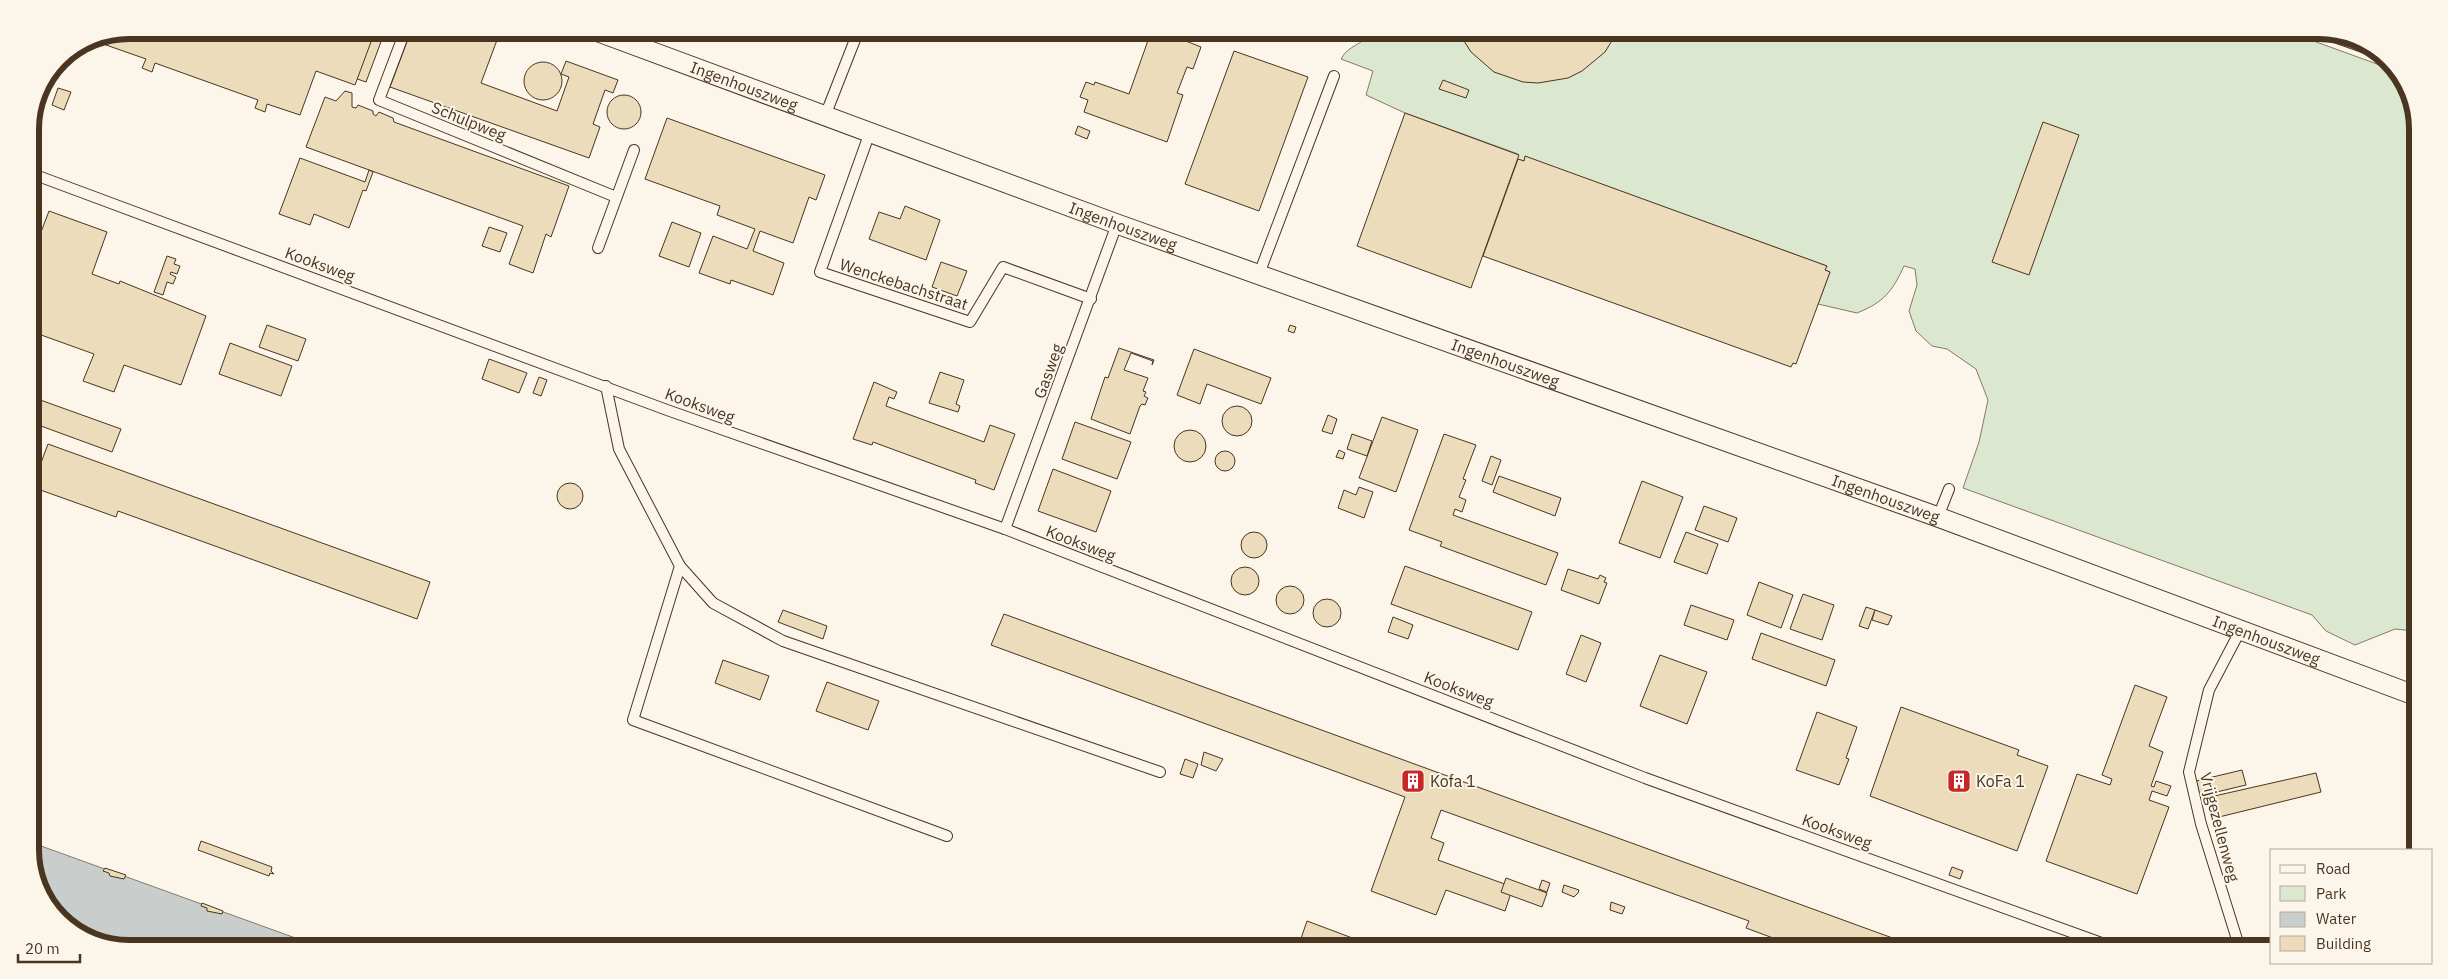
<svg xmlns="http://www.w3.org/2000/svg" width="2448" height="979" font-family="'IBM Plex Sans',sans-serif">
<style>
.green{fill:#dce7d0;stroke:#887966}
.water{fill:#c9cecd;stroke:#887966}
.building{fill:#ecdcbc;stroke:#4a3520}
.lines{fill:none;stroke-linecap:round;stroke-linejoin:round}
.service-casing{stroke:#4a3520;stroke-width:12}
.minor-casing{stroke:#4a3520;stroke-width:21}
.service{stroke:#fbf6e9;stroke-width:10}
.minor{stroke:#fbf6e9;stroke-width:19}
.labels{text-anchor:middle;stroke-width:4;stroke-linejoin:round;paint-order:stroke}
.street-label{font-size:16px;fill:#4a3520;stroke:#fbf6e9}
.poi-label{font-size:16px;fill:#4a3520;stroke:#fbf6e9;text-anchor:start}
.rim{fill:none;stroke:#4a3520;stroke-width:6}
</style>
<rect width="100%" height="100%" fill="#fbf6e9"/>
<path class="green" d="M1370,33L2297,35L2399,72L2418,122L2414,631L2395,629L2355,645L2326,631L2312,615L1963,488L1979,442L1988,400L1976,369L1947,349L1932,346L1916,331L1909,311L1917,285L1915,269L1904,266C1892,292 1884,302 1857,313L1818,304L1830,272L1825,270L1827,266L1525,157L1524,161L1517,159L1518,154L1405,113L1366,95L1373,71L1341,59C1348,45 1363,45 1370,33Z"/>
<path class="water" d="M30,842L312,944H97L50,910L30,857Z"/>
<g class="building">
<path d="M129,30L385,31L366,82L317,65L300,109L95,37Z"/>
<path d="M129,30L375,31L355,85L316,71L300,115L267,104L265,112L255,108L258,100L155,63L152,72L142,68L146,59L89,39Z"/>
<path d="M411,31H474L497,40L481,83L557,111L569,77L561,74L566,61L618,80L613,93L605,90L593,124L600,127L589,158L390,87Z"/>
<path d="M1151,32H1163L1201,47L1193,69L1187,67L1177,93L1183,95L1167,142L1084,112L1088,100L1080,97L1086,82L1094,85L1095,82L1129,94Z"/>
<path d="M1292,33H1332L1312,37Z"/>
<path d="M1459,33L1616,34L1605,52L1582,71L1568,78L1538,83L1523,82L1494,72L1471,52Z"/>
<path d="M1234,51L1308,77L1259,211L1185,184Z"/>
<circle cx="543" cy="81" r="19"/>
<path d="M1443,80L1469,90L1466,98L1439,89Z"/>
<path d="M58,88L71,92L64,110L52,105Z"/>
<path d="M345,91L352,93V107L356,108L358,105L373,111V114L376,116L379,112L393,118L394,122L569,186L551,237L546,234L533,273L509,264L523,226L306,147L325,97L336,101Z"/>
<circle cx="624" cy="112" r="17"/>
<path d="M1405,113L1519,155L1471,288L1357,246Z"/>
<path d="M667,118L825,175L816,200L809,197L793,243L760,231L753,251L784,263L773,295L731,280L730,284L699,273L713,236L747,249L755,229L717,215L720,206L645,179Z"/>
<path d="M2043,122L2079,135L2029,275L1992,262Z"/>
<path d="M1078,126L1090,131L1087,139L1075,134Z"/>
<path d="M1525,156L1827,266L1825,270L1830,272L1796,364L1793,363L1791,367L1483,256L1518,159L1524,161Z"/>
<path d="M300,158L365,182L369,170L373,172L366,191L363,190L349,228L314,214L310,225L279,214Z"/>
<path d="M905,206L940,220L926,260L869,239L879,212L900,219Z"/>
<path d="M49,211L107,232L92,274L119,284L120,281L206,316L181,385L124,365L114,392L83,381L94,354L30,331V252L33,253Z"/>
<path d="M672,222L701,233L689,267L659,256Z"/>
<path d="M489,227L507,233L500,252L482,246Z"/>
<path d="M167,256L176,259L174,264L180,266L177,274L171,272L170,274L176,277L173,284L167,282L163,295L154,292Z"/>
<path d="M941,262L967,271L957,296L932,287Z"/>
<path d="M267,325L306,339L298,361L259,347Z"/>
<path d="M1290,325L1296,327L1294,333L1288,331Z"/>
<path d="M230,343L292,366L281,396L219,374Z"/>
<path d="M1119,348L1154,360L1152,365L1153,361L1131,353L1124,370L1148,378L1143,391L1146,392L1144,396L1148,398L1145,405L1142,404L1140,406L1130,434L1091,419L1105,377L1108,378Z"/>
<path d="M1194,349L1271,378L1261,404L1207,384L1200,404L1177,395Z"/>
<path d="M489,359L527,373L519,393L482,379Z"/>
<path d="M940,372L964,380L956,404L960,406L958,412L929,403Z"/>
<path d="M539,377L547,380L541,396L533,393Z"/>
<path d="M874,382L897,392L894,399L889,397L886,406L984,442L990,425L1015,434L994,490L975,483L976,480L873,442L872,445L853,439Z"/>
<path d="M32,397L121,429L112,452L30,422Z"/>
<circle cx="1237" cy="421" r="15"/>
<path d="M1328,415L1337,419L1332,434L1322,431Z"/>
<path d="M1382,417L1418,430L1396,492L1359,478Z"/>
<path d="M1075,422L1131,442L1117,479L1062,459Z"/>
<circle cx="1190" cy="446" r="16"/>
<path d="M1352,434L1372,441L1367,456L1347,449Z"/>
<path d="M1444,434L1476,445L1463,479L1466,480L1459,497L1466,500L1462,512L1455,509L1453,515L1558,553L1546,585L1440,546L1442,542L1409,530Z"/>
<path d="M48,444L430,582L417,619L118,511L116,517L32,487Z"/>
<path d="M1339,450L1345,453L1343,459L1336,457Z"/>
<circle cx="1225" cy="461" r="10"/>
<path d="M1491,456L1501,460L1492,485L1482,481Z"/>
<path d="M1053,469L1111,491L1096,532L1038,511Z"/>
<path d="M1499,476L1561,498L1555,516L1493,492Z"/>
<path d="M1642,481L1683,497L1660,558L1619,543Z"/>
<circle cx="570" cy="496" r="13"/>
<path d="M1359,487L1373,492L1364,518L1338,508L1344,490L1356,495Z"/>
<path d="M1704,506L1737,518L1728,542L1695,530Z"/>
<circle cx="1254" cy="545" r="13"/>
<path d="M1686,532L1718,544L1707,574L1674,562Z"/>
<path d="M1405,566L1532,612L1518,650L1391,604Z"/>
<circle cx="1245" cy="581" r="14"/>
<path d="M1568,569L1598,579L1600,575L1606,578L1604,582L1607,583L1599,604L1561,590Z"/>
<path d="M1759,582L1793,595L1781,628L1747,615Z"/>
<circle cx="1290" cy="600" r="14"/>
<path d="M1803,594L1834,605L1822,640L1790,629Z"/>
<circle cx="1327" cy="613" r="14"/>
<path d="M1691,605L1734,620L1727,640L1684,625Z"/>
<path d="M1866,607L1875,610L1868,629L1859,626Z"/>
<path d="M783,610L827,626L823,639L778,622Z"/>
<path d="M1875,610L1892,616L1888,625L1872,620Z"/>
<path d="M1004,614L1420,766L1920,948H1800L1746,928L1749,921L1441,810L1431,838L1444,843L1438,860L1513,887L1505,911L1446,890L1436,915L1371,891L1405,797L991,645Z"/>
<path d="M1393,617L1413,625L1408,639L1388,632Z"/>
<path d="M1761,633L1835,660L1826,686L1752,659Z"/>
<path d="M1581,635L1601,643L1586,682L1566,674Z"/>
<path d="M1660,655L1707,672L1687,724L1640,706Z"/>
<path d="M723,660L769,676L760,700L715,683Z"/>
<path d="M827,682L879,701L868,730L816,711Z"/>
<path d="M2135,685L2167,697L2149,746L2163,752L2151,786L2154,787L2156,781L2171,786L2167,796L2152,791L2149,800L2169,807L2137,894L2046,861L2077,774L2110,785L2112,779L2102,775Z"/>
<path d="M1901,707L2019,750L2017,755L2048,766L2017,851L1870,796Z"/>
<path d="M1817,712L1857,727L1846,758L1849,759L1839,785L1796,770Z"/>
<path d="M1204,752L1223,759L1216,771L1201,765Z"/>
<path d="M1185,759L1198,764L1193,778L1180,774Z"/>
<path d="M2242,770L2246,785L2200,796L2196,781Z"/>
<path d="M2316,773L2321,792L2215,818L2210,797Z"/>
<path d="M201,841L272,867L271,871L274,874L270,873L269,876L198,850Z"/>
<path d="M1952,867L1963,871L1960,879L1949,875Z"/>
<path d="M105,868L126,875L124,879L110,876L109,873L103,871Z"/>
<path d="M1506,878L1547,893L1542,907L1501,892Z"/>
<path d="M1542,880L1550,883L1547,892L1539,889Z"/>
<path d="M1564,885L1579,890L1578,893L1574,897L1562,892Z"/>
<path d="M1611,902L1625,907L1622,914L1610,910Z"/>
<path d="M202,903L223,911L222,914L207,911V908L201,906Z"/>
<path d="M1307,921L1363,942L1361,947H1298Z"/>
<path d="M299,938L316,944H304L298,941Z"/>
<path d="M2162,942L2181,949H2160Z"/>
</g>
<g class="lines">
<g class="service-casing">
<g id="service">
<path d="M405,31L379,100L616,197"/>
<path d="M2329,35L2374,51"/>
<path d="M825,116L858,32"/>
<path d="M870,132L820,272L970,322L1003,267L1091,299"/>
<path d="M30,173L667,410L1005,529L1645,778L2118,949"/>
<path d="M598,248L634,150"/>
<path d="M1259,274L1334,76"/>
<path d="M606,386L619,449L680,566L633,720L947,836"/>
<path d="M1938,517L1949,489"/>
<path d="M1005,529L1117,224"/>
<path d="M680,566L713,603L783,641L1160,772"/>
<path d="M2240,631L2209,690L2189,772L2201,824L2240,949"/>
</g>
</g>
<g class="minor-casing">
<g id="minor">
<path id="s1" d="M596,31L1117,224L1938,517L2414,695"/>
</g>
</g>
<use href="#service" class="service"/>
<use href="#minor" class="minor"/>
</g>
<defs>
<g id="building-square" transform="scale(1.25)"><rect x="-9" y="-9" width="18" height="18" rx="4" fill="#c62828" stroke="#fbf6e9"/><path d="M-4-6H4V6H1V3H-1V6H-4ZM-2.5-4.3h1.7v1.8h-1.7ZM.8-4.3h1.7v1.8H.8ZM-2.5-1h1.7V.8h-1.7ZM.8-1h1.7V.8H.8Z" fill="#fff"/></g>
</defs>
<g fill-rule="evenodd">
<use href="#building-square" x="1413" y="781"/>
<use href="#building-square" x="1959" y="781"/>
</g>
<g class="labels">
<g class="street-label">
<text dy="6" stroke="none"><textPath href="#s1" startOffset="158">Ingenhouszweg</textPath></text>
<text transform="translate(469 121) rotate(22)" y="6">Schulpweg</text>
<text dy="6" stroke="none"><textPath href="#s1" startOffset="562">Ingenhouszweg</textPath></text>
<text transform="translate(320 264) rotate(20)" y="6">Kooksweg</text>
<text transform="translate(904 284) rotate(18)" y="6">Wenckebachstraat</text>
<text dy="6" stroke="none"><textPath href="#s1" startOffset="968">Ingenhouszweg</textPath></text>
<text transform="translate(1048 371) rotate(-70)" y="6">Gasweg</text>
<text transform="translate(700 405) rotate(20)" y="6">Kooksweg</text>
<text dy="6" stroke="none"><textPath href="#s1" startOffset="1372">Ingenhouszweg</textPath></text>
<text transform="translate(1081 543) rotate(21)" y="6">Kooksweg</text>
<text dy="6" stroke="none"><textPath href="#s1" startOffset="1778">Ingenhouszweg</textPath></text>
<text transform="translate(1459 689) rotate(21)" y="6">Kooksweg</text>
<text transform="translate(2220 827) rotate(75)" y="6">Vrijgezellenweg</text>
<text transform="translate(1837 831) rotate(20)" y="6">Kooksweg</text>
</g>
<g class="poi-label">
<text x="1430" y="787">Kofa 1</text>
<text x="1976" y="787">KoFa 1</text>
</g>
</g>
<path d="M0 0H2448V979H0ZM129 39H2319A90 90 0 0 1 2409 129V850A90 90 0 0 1 2319 940H129A90 90 0 0 1 39 850V129A90 90 0 0 1 129 39Z" fill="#fbf6e9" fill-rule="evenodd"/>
<path class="rim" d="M129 39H2319A90 90 0 0 1 2409 129V850A90 90 0 0 1 2319 940H129A90 90 0 0 1 39 850V129A90 90 0 0 1 129 39Z"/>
<rect x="2270" y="849" width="162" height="115" fill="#fbf6e9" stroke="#b4a999"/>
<rect x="2280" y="865" width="25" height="8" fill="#fbf6e9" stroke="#b4a999"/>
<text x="2316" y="874" font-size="15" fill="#4a3520">Road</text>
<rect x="2280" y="886" width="25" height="15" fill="#dce7d0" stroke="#b4a999"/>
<text x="2316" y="899" font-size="15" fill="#4a3520">Park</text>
<rect x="2280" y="912" width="25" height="15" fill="#c9cecd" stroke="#b4a999"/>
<text x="2316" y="924" font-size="15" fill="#4a3520">Water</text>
<rect x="2280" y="936" width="25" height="15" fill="#ecdcbc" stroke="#b4a999"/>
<text x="2316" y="949" font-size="15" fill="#4a3520">Building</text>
<path d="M18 954v8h62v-8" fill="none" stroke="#4a3520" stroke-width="2.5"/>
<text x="25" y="954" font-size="15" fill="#4a3520" stroke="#fbf6e9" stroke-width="4" paint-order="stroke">20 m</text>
</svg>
